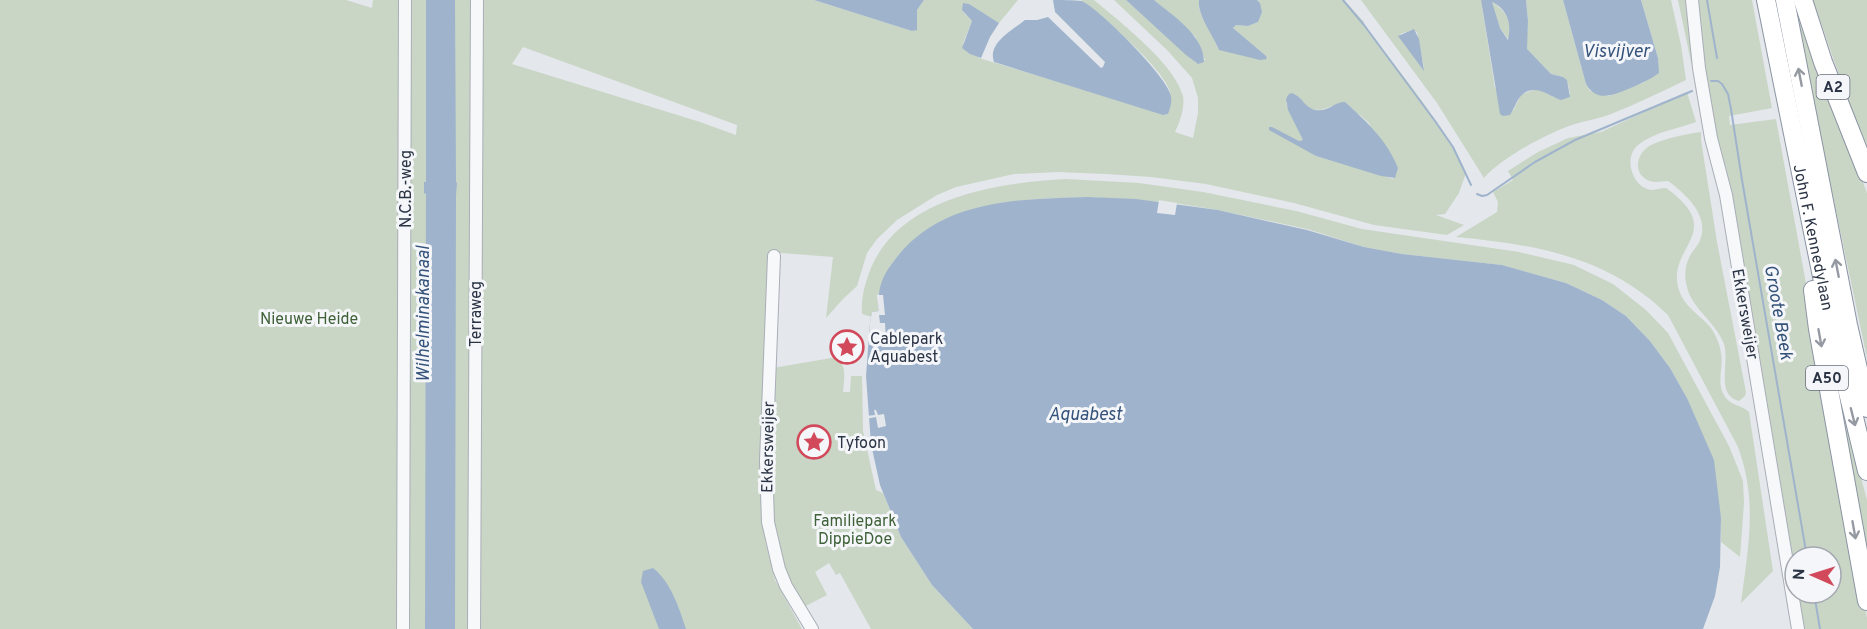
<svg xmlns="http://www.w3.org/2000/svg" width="1867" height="629" font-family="Overpass,sans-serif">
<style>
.green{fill:#c9d6c5;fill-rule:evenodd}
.water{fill:#9fb4cc;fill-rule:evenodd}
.pier{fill:#e4e7ec}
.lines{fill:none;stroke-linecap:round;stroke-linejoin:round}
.stream{stroke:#9fb4cc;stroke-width:2}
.minor-casing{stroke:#a9aeb7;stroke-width:14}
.highway-casing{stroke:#8b94a3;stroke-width:20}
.minor{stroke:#f7f8fa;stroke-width:12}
.highway{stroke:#fff;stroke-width:18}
.oneway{stroke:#959aa2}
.labels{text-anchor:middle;stroke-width:6;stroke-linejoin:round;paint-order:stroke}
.shield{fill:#f4f6f9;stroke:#676e7b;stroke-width:1.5}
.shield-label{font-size:15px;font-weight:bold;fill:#2b3445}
.street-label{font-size:16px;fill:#2b3445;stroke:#f4f6f9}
.park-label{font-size:16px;fill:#3f6138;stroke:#f4f6f9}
.poi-label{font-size:16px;fill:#2b3445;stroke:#f4f6f9;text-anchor:start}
.water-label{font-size:18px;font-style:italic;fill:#34527a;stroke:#f4f6f9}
</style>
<rect width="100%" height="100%" fill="#e4e7ec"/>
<g class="green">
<path d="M0,0H346L372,8L373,0H400L405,18L411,21L412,0H426V29L455,45V0H814L912,31L917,29V10L924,0H1018L999,23L965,3L964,13L972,21L963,43L979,58L1167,115C1168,110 1171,103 1171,97C1171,73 1100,15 1081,0H1094C1119,21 1175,64 1183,96C1185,107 1180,122 1175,132L1193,138L1198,113V98L1192,78L1168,51L1114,0H1126L1196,63L1205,60L1195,36L1154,0H1199C1197,17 1213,32 1218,49L1268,59L1233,28L1236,25L1248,26L1258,22L1260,3L1257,0H1344L1364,22V25C1398,71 1443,122 1466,173L1459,193L1445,214L1436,215L1464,225L1447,235L1374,225L1294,203L1206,184L1151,177L1106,174L1058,172L1014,174L956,187L937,195L897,220L877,239L867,253L857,286L843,299L826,318L833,257L768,252L760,485L765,540L775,580L802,629H0ZM523,47L737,125L736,135L697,121L512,64ZM1295,94L1310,109L1321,110L1332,106L1360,115L1369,123L1394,179L1316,156L1295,138L1299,141L1303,140L1286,103Z"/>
<path d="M1361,0H1481L1495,88L1513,111L1521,95L1535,89L1541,91L1554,97L1570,94L1568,83L1563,77L1551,74L1526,49L1528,21L1526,0H1563L1586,84L1590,91L1609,96L1645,82L1658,58L1641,0H1671L1681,45L1686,80C1661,92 1636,104 1611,114C1599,119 1587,120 1575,124C1549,132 1501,158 1484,178L1437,103ZM1412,30L1417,32L1424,68L1400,34Z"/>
<path d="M1678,0H1687L1693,69L1691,62Z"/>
<path d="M1696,0H1752L1772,108L1729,116L1730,125L1776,119L1867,618V629H1802L1796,593H1831V557H1795V586L1726,167C1703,117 1702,54 1696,0Z"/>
<path d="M1795,0L1867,193V358L1824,154Z"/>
<path d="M1813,0H1867V145L1849,104Z"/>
<path d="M1492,2C1507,11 1512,23 1509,40L1500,28L1491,3Z"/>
<path d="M1687,92L1696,122C1677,129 1654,132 1638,145C1623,157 1632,187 1651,190C1655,190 1661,188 1666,188C1730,234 1662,247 1680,293C1687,310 1705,318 1713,331C1717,338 1720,345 1721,353C1724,368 1715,384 1726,398C1732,406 1742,405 1749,412L1773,571L1741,603C1748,548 1758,501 1738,447L1668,315C1607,256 1537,245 1456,237L1497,212L1498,202L1493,192L1513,180L1508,171L1538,152L1568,138L1601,132Z"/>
<path d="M1701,132V140L1717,242L1746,392L1745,396L1739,401C1715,395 1730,362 1724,344C1716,322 1692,309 1687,287C1684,276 1685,265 1690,256C1693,250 1698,246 1700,240C1710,216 1686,194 1668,181C1662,181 1655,183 1650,181C1631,174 1637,152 1651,145C1667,138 1685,134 1701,132Z"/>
<path d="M1066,179L1139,183L1203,192L1296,211L1362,229L1519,252L1574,265L1613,284L1646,310L1668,333L1729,446L1743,481L1744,503L1740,557L1721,542V518L1687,398L1670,368L1650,341L1626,316L1602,300L1566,283L1502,265L1402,254L1364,247L1307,229L1218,210L1174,203L1088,197L1036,199L1000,203L877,295L879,312L872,317L862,314C861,299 864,287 869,273C897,197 996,183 1066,179Z"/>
<path d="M831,358H838C847,368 844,379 843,392H850L851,376H862L863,431L876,490L883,493L901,537L932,585L973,629H871L840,573L836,575L829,563L815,572L827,595L802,608L784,575L770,501L773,368Z"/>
<path d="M1834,377L1867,500V564Z"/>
</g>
<g class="water">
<path d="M426,0H455L456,182L457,183L456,195L455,629H425L426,194L424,193V182H426Z"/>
<path d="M814,0H924L917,10V30L912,31Z"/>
<path d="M1053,0C1061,0 1074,0 1082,1C1099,9 1168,77 1171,96C1172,102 1170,109 1168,114L1163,115L994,62C987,43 1013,30 1025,20H1037L1048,17L1101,68L1103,67L1105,62L1055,12Z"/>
<path d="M1126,0H1154C1173,16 1204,35 1204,62L1198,64L1186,55Z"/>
<path d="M1199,0H1257L1260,3L1262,12L1258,22L1248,26L1236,25L1233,28L1266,56L1267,59L1260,60L1219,50C1213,35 1197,15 1199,0Z"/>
<path d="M1481,0H1526L1528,21L1527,49L1551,74L1563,77L1567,80L1570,97L1561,100C1547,95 1533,82 1520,97C1516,102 1514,109 1510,115L1503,116L1500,114ZM1492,2C1507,9 1512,23 1508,40L1500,28Z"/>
<path d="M1563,0H1641L1658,58L1659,73C1651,79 1642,83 1633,87C1616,94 1597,104 1586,84Z"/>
<path d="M963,3L969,4L999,23L990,37L981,58L970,54L962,48L972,21L962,10Z"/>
<path d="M1414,29L1419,39L1424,71L1398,36Z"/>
<path d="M1291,93C1302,95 1304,108 1316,110C1328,112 1334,102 1345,102C1366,121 1387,140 1398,168L1395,178L1381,176L1316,156L1269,130V127H1272L1299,141L1303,140L1288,110L1286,99L1288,95Z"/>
<path d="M1088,197L1136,199L1218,210L1307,230L1364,247L1402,254L1502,265L1566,283L1602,300L1626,316L1650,341L1670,368L1687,398L1714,460L1721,518L1720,567L1715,596L1703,629H973L932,585L901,537L880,485L871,444L866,376L870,322L872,312L879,311C877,287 882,276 897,257C943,199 1020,199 1088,197Z"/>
<path d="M653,568C671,582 679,608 686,629H659L641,582L643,571Z"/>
</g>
<g class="pier">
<path d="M1159,200L1177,203L1175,215L1157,213Z"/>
<path d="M877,295H883L885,315H879L880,323H885L886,339L883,340V343L869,345L870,322L872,312L879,311Z"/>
<path d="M874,410H876L878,415L884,414L886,426L878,428L876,417L866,419V416L875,415Z"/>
</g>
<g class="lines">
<g class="stream">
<path d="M1343,0L1364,25L1435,121L1453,147L1471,185"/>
<path d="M1707,0L1717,58"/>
<path d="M1711,81H1718L1722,84L1728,94L1731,109L1742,180L1807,557"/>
<path d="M1477,194L1482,196L1487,195L1535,162L1575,140L1692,91"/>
<path d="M1814,593L1820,629"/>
</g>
<g class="minor-casing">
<g id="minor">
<path d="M1692,0L1699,68L1711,138L1726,195L1798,629"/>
<path d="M774,256L766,461L768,522L779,569L786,586L812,629"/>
<path d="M403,629L405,0"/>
<path d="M474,629L477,0"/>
</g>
</g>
<g class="highway-casing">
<g id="highway">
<path id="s1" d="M1766,0L1832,326L1867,471"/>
<path d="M1785,0L1848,325L1867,408"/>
<path d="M1803,0L1823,62L1867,173"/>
<path d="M1813,290L1818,329L1867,601"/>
</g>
</g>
<use href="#minor" class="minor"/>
<use href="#highway" class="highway"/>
</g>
<defs><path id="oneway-shaft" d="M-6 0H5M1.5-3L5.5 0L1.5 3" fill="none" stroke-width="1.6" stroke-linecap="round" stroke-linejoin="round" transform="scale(1.5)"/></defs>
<g class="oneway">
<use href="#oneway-shaft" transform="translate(1800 77) rotate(-101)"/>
<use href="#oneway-shaft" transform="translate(1837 268) rotate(-101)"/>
<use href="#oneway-shaft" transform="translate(1820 338) rotate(80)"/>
<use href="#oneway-shaft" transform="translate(1853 417) rotate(76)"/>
<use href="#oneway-shaft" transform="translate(1854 530) rotate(80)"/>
</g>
<defs>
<g id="sight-ring" transform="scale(1.725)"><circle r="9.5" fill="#f4f6f9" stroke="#d1495b" stroke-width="1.5"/><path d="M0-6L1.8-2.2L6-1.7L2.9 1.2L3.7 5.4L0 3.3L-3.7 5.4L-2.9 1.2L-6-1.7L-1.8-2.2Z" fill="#d1495b"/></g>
</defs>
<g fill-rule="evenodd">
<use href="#sight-ring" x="847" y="347"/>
<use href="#sight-ring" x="814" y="442"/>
</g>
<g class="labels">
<g class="shield">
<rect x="1816.5" y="75" width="33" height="24" rx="4.5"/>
<rect x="1806" y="366" width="42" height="24" rx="4.5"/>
</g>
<g class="shield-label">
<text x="1833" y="92">A2</text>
<text x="1827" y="383">A50</text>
</g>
<g class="street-label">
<text transform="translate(405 189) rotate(-90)" y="6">N.C.B.-weg</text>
<text dy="6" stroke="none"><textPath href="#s1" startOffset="242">John F. Kennedylaan</textPath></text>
<text transform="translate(475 314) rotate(-90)" y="6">Terraweg</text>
<text transform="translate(1746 314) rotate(80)" y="6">Ekkersweijer</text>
<text transform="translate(767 447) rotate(-89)" y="6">Ekkersweijer</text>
</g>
<g class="park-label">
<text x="309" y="324">Nieuwe Heide</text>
<text x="855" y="526">Familiepark<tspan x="855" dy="18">DippieDoe</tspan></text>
</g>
<g class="poi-label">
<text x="870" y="344">Cablepark<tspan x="870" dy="18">Aquabest</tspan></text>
<text x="837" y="448">Tyfoon</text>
</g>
<g class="water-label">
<text x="1616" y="57">Visvijver</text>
<text transform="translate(1779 312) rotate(80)" y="6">Groote Beek</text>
<text transform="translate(423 314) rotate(-90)" y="6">Wilhelminakanaal</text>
<text x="1085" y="420">Aquabest</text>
</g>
</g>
<g transform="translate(1813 575) rotate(273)"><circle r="28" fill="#f4f6f9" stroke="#a4a8b1" stroke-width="1.5"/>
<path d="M0-4.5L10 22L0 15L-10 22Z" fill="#d1495b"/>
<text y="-9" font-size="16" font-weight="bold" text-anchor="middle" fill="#2b3445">N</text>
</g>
</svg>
